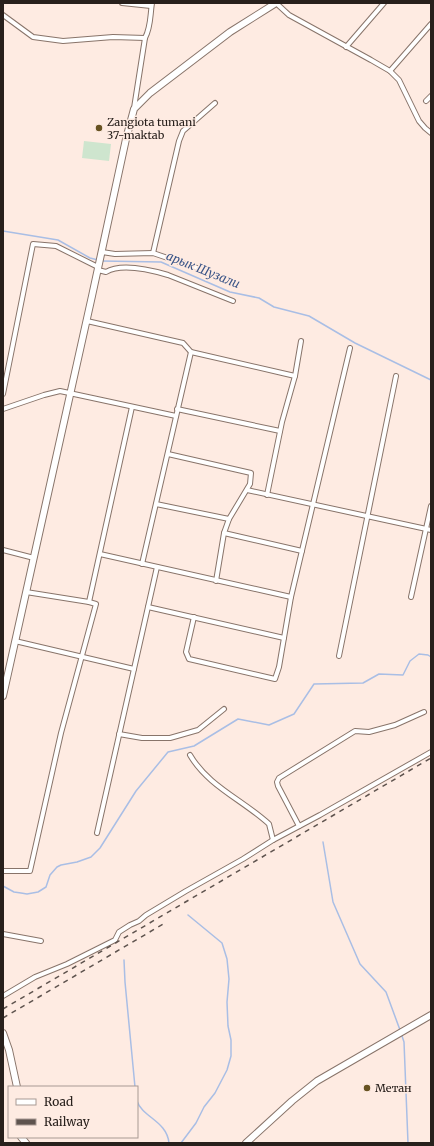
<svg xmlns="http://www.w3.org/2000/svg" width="434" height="1146" font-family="Merriweather,serif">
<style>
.green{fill:#cee5ce}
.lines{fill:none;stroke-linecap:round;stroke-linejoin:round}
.stream{stroke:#a9bee5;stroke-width:1.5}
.street-casing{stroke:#88746a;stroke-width:6}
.secondary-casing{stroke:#88746a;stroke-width:8}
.street{stroke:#fff;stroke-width:4}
.secondary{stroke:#fff;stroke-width:6}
.rail{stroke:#5e534e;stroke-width:1.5;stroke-dasharray:5 5;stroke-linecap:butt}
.poi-dot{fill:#675221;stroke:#feebe2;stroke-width:1.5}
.labels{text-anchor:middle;stroke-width:3;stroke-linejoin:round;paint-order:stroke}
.poi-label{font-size:11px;fill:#28201c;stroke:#feebe2;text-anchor:start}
.water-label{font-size:12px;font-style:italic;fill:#395487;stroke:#feebe2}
</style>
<rect width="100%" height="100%" fill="#feebe2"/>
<path class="green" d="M84,141L111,144L109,161L82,158Z"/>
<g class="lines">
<g class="stream">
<path d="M3,231L58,240L90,258L98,260"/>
<path d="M101,261L161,262L230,292L259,298L274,307L309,316L355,343L431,380"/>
<path d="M323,842L333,902L360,964L386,992L400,1030"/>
<path d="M3,886L14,892L21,893L27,894L38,892L46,887L50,875L57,867L61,865L77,862L91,857L100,848L136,791L168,752L194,746L238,719L269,725L294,714L314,684L363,683L379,674L403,675L410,661L419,654L428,655L431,657"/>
<path d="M124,960L125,982L135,1087"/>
<path d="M401,1033L404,1042L408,1143"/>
<path d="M137,1101C142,1117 167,1121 169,1143"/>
<path d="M181,1143L196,1123L204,1107L215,1093L227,1070L231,1056V1040L228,1026L227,1002L229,979L227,959L222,943L188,915"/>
</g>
<g class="street-casing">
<g id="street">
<path d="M122,3L151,6"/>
<path d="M276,3L289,15L371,60L390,71L399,80L419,121L425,128L431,133"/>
<path d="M3,15L33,37L63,41L113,37L145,38"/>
<path d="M346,47L384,3"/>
<path d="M390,71L431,24"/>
<path d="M426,101L431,96"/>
<path d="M134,108L145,38C151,27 150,16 152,3"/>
<path d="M102,252L115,254L153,253L197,268"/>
<path d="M153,253L179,141L183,131L215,103"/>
<path d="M98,270L106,272C121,263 151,270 168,275L233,301"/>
<path d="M87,321L183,343L191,352L295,376"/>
<path d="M3,394L33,244L56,246L98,267"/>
<path d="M3,409L44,395L60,391L176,416"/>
<path d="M177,409L280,431"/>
<path d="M168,454L251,473L250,484L229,519L224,533L216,581"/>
<path d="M247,490L431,530"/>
<path d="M267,495L282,422L295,376L301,341"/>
<path d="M156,504L229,519"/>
<path d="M224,533L302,551"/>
<path d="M3,550L34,558"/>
<path d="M100,554L291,597"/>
<path d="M142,564L191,352"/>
<path d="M411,597L431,506"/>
<path d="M89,602L132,407"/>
<path d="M148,607L284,638"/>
<path d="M194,617L186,652L189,659L275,679L279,667L291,597L350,348"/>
<path d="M15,641L134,669"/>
<path d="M339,656L396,376"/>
<path d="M119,734L142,738H170L198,730L224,709"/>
<path d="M190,755C208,786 243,800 269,824L273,840"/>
<path d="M299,826L278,786L277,782L279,778L355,731L369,732L395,725L424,712"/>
<path d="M97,833L157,567"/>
<path d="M3,871H30L61,733L96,604L89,602L26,592"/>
<path d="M3,934L41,941"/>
<path d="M3,996L35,977L67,964L115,940L119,932L130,925L139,921L146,915L186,891L243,859L273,840L320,815L431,752"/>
</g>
</g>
<g class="secondary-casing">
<g id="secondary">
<path d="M3,696L92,296L126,139L134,109L150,93L230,32L276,3"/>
<path d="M3,1033L9,1050L17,1087"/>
<path d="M21,1137L26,1143"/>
<path d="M246,1143L292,1101L317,1081L431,1015"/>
</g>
</g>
<use href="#street" class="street"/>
<use href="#secondary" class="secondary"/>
<g class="rail">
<path d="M3,1009L431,758"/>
<path d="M3,1018L165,923"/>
</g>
</g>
<g class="poi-dot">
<circle cx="99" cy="128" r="4"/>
<circle cx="367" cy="1088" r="4"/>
</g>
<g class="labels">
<g class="poi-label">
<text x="107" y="126">Zangiota tumani<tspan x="107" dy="13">37-maktab</tspan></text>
<text x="375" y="1092">Метан</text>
</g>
<g class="water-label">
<text transform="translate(203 270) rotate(22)" y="4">арык Шузали</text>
</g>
</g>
<rect width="434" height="1146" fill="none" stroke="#28201c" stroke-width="8"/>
<rect x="8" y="1086" width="130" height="52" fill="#feebe2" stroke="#a89a93"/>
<rect x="16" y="1099" width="20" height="6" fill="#ffffff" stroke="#a89a93"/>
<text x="44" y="1106" font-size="12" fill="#28201c">Road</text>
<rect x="16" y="1119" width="20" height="6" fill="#5e534e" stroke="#a89a93"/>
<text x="44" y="1126" font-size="12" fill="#28201c">Railway</text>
</svg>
